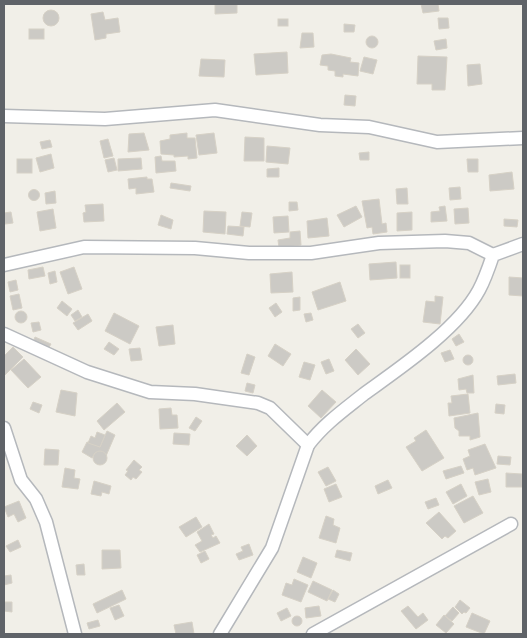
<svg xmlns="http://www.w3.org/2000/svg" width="527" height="638" font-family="'IBM Plex Sans',sans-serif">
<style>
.building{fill:#cccac5;stroke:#d6d1c6}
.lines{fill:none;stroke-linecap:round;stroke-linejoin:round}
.minor-casing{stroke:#b5b8bc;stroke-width:15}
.minor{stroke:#fff;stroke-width:12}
</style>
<rect width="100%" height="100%" fill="#f1efe8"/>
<g class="building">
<path d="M215,4H237V13L215,14Z"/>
<path d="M421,4H438L439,11L423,13Z"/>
<circle cx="51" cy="18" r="8"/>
<path d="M103,12L105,20L118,18L120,32L106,34V38L95,40L91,14Z"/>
<path d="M438,18H448L449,28L439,29Z"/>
<rect x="278" y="19" width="10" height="7"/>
<path d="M344,24L355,25L354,32H344Z"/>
<rect x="29" y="29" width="15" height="10"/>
<path d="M302,33H313L314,47L300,48Z"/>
<circle cx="372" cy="42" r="6"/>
<path d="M446,39L447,48L436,50L434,41Z"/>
<path d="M287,52L288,73L256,75L254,54Z"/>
<path d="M331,54L351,58L350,62L359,63L358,76L343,74V77L335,76V71L328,70V66L320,65L322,55Z"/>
<path d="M418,56L447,57L445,90H432V84H417Z"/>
<path d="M364,57L377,60L373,74L360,71Z"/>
<path d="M201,59L225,60L224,77L199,76Z"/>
<path d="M480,64L482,84L468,86L467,65Z"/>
<path d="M345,95L356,96L355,106L344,105Z"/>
<path d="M144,133L149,150L128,152L129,134Z"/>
<path d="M187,133V138H195L197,158L188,159V156L174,157V155L161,154L160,141L170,139V135Z"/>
<path d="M214,133L217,153L199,155L196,135Z"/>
<path d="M245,137L264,138V161H244Z"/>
<path d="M108,139L113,156L104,158L100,141Z"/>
<path d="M50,140L52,147L42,149L40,142Z"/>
<path d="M267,146L290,148L288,164L266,162Z"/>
<path d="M369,152V160H360L359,153Z"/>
<path d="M51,154L54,168L40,172L36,158Z"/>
<path d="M161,156L162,161H175L176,171L156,173L155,157Z"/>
<path d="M114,158L117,170L108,172L105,160Z"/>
<path d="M141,158L142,169L118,171V159Z"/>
<rect x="17" y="159" width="15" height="14"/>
<path d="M467,159H478V172H468Z"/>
<path d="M279,168V177H267V169Z"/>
<path d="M512,172L514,189L490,191L489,175Z"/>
<path d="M147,177V179H152L154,192L136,194V188L129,189L128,179Z"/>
<path d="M171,183L191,186L190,191L170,188Z"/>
<path d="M460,187L461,199L450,200L449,188Z"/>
<path d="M407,188L408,204H397L396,189Z"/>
<circle cx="34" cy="195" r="5.5"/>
<path d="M55,191L56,203L46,204L45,193Z"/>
<path d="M379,199L382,224L386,223L387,232L373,234L372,227L367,228L362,201Z"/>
<path d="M289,202H297L298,210L289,211Z"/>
<path d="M103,204L104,221L84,222L83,213L86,212L85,205Z"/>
<path d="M356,206L362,217L344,227L337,215Z"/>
<path d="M445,206L447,221L431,222V212L440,211L439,207Z"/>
<path d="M468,208L469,223L455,224L454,209Z"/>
<path d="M53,209L56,228L40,231L37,212Z"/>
<path d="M204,211L226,212L225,234L203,232Z"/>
<path d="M11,212L13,223L5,224L4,213Z"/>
<path d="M242,212L252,213L250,227L240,226Z"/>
<path d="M412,212V230L397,231V213Z"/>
<path d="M161,215L173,220L171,229L158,225Z"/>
<path d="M288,216L289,232L274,233L273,217Z"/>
<path d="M327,218L329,236L308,238L307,221Z"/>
<path d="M504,219L518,220L517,227L504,226Z"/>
<path d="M228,226L244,227L243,236L227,234Z"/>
<path d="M300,231L301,245L279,248L278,240L290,238V232Z"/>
<path d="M396,262L397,278L370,280L369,264Z"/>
<rect x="400" y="265" width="10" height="13"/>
<path d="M43,267L45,276L29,279L28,270Z"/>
<path d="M74,267L82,289L68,294L60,272Z"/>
<path d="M55,271L57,282L50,284L48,273Z"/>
<path d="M292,272L293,292L271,293L270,274Z"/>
<path d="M509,277L523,278V296L509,295Z"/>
<path d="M16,280L18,290L10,292L8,282Z"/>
<path d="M340,282L346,301L318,310L312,292Z"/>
<path d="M19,294L22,308L13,310L10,296Z"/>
<path d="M435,296L443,297L440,324L423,322L426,301L435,302Z"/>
<path d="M300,297V310L293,311V298Z"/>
<path d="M62,301L72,309L67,316L57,308Z"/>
<path d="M276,303L282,312L275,317L269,308Z"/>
<path d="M78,310L82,317L75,321L71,315Z"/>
<circle cx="21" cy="317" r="6"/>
<path d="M114,313L139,326L130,344L105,331Z"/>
<path d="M311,313L313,320L306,322L304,314Z"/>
<path d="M88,314L92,321L78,330L73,323Z"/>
<path d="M39,322L41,330L33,332L31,323Z"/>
<path d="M358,324L365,333L358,338L351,329Z"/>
<path d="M173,325L175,344L159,346L156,327Z"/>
<path d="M459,334L464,342L456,346L452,339Z"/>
<path d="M35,337L51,344L48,349L33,342Z"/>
<path d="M109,342L119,349L114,355L104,349Z"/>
<path d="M275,344L291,354L283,366L268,356Z"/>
<path d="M13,347L23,357L4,376V356Z"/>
<path d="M140,348L142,360L131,361L129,349Z"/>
<path d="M356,349L370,364L358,375L345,360Z"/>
<path d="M450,350L454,359L445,362L441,353Z"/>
<path d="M247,354L255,357L249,375L241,373Z"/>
<circle cx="468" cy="360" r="5"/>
<path d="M24,359L41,377L28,388L11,370Z"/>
<path d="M329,359L334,371L326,374L321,362Z"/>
<path d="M304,362L315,365L310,380L299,377Z"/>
<path d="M515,374L516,383L498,385L497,376Z"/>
<path d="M473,375L474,393H467L466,389L459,390L458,379Z"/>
<path d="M247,383L255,385L253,393L245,391Z"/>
<path d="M61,390L77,393L75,416L56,412Z"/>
<path d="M322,390L336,402L321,418L308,406Z"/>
<path d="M468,394L470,413L449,416L448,403H452L451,396Z"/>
<path d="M33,402L42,405L39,413L30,409Z"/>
<path d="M117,403L125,412L104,430L97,421Z"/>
<path d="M496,404L505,405L504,414L495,413Z"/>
<path d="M171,408L172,415H177L178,428L160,429L159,409Z"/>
<path d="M478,413L480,437L470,440V436H459V431L455,428L454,418Z"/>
<path d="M196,417L202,421L195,431L189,428Z"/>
<path d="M426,430L444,458L422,471L406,447L416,441L414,438Z"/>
<path d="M107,431L115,435L106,456L102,452L95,453L92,458L82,452L87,442L100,447Z"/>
<path d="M97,432L105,435L100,447L88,443L91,436L95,438Z"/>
<path d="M174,433L190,434L189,445L173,444Z"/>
<path d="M247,435L257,446L247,456L236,446Z"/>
<path d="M485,444L496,468L475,475L473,468L467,470L463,459L470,456L468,450Z"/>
<path d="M45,449L59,450L58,465H44Z"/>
<circle cx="100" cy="458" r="7"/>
<path d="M498,456L511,457L510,465L497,464Z"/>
<path d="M134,460L142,467L139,470L142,472L136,479L133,477L131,480L125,475L128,471L126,470Z"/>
<path d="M461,466L464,473L446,479L443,471Z"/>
<path d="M328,467L336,481L326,486L318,472Z"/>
<path d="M65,468L75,470L74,478L80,479L78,489L62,487Z"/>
<path d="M506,473L522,474V487H506Z"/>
<path d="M488,479L491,492L479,495L475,482Z"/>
<path d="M388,480L392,488L378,494L375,486Z"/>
<path d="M94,481L111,486L109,494L102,492L101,496L91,494Z"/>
<path d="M336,484L342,497L329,502L324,489Z"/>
<path d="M461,484L467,496L453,504L446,492Z"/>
<path d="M473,496L483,513L464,523L454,506Z"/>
<path d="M436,498L439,505L428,509L425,502Z"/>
<path d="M19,501L26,518L18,522L14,514L8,517L4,507Z"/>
<path d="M439,512L456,531L448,538L445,536L442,539L426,523Z"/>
<path d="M326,516L334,519L333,525L340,528L336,543L319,538Z"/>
<path d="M196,517L202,527L186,537L179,527Z"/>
<path d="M209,524L214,534L211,535L213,538L216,536L220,543L200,552L195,545L202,541L197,532Z"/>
<path d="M18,540L21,547L10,552L6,546Z"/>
<path d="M249,544L253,555L239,560L236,554L243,551L241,547Z"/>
<path d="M102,550H120L121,568L102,569Z"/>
<path d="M337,550L352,553L350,561L335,557Z"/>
<path d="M205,551L209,559L201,563L197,555Z"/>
<path d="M303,557L317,563L311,578L297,572Z"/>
<path d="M84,564L85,575H77L76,565Z"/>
<path d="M11,575L12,583L4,585V576Z"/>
<path d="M294,579L308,585L301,602L282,595L286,583L292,585Z"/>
<path d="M313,581L332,590L327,601L308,592Z"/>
<path d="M122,590L126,599L97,613L93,604Z"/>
<path d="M333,590L339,594L335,602L328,599Z"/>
<path d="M460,600L470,608L466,613L464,612L462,614L455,607Z"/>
<path d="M4,602H12V612L4,611Z"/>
<path d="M119,605L124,616L115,620L110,608Z"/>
<path d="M319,606L321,616L306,618L305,608Z"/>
<path d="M408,606L418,617L423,613L428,620L416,629L401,611Z"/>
<path d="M453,607L459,613L452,621L445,616Z"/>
<path d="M287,608L291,616L281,621L277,613Z"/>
<path d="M472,613L490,621L484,634L466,627Z"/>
<path d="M444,615L454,624L446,633L436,625Z"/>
<circle cx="297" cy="621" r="5"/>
<path d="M98,620L100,626L89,629L87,623Z"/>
<path d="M192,622L194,634H176L174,625Z"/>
</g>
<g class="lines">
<g class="minor-casing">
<g id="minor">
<path d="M4,116L105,119L215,110L320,125L369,127L437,142L523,138"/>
<path d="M4,265L84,247L195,248L249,253H311L379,243L445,241L469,243L493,255"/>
<path d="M4,334L87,372L150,392L195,394L258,403L270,408L308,445"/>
<path d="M4,428L21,480L36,499L46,522L75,634"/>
<path d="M220,634L272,548L308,445C324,424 344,410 364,394C400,368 458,329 479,290C485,279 489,267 493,255L523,244"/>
<path d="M313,634L511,524"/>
</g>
</g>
<use href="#minor" class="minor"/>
</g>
<rect width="527" height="638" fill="none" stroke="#5f6368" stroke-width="10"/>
</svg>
